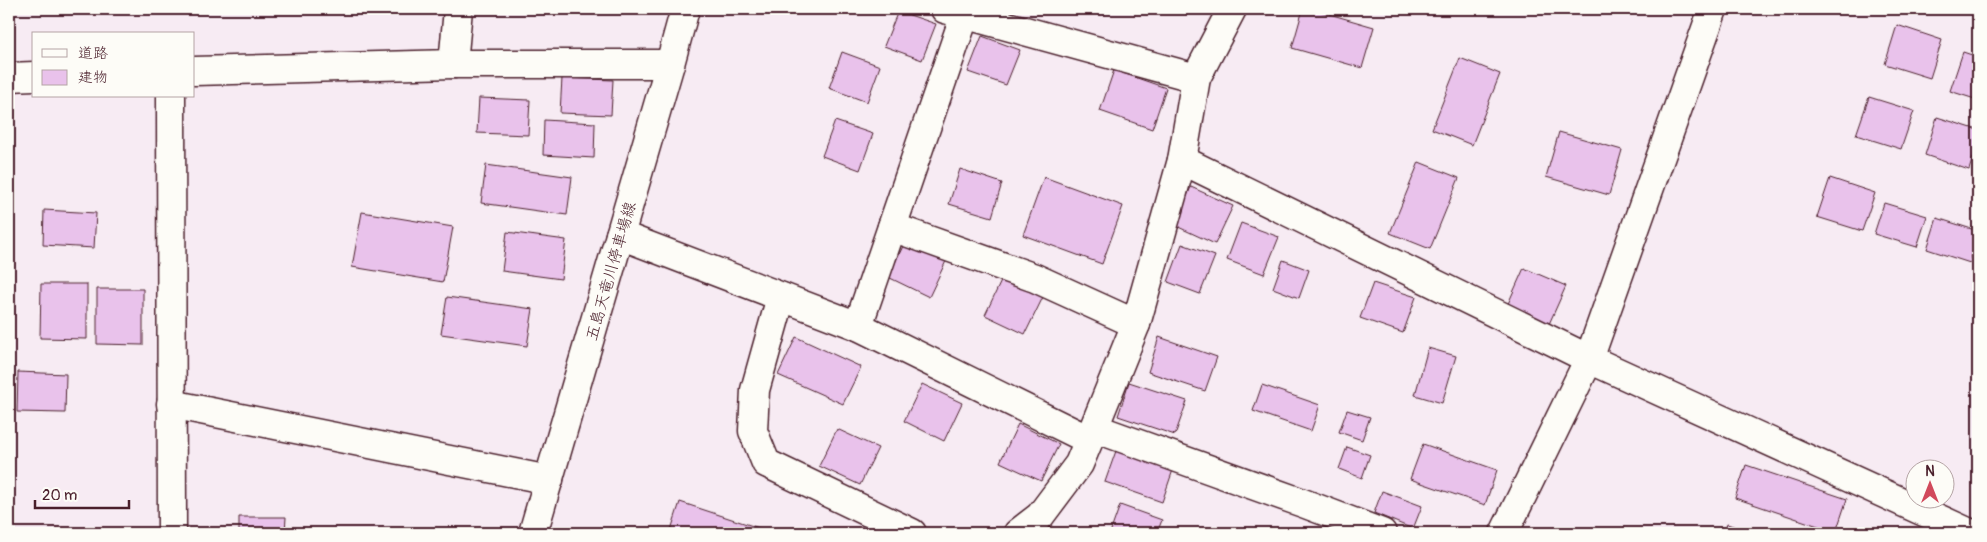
<svg xmlns="http://www.w3.org/2000/svg" width="1987" height="542" font-family="Pangolin,'Klee One',sans-serif">
<style>
.building{fill:#e9c2eb;stroke:#4a1f2b}
.lines{fill:none;stroke-linecap:round;stroke-linejoin:round}
.street-casing{stroke:#4a1f2b;stroke-width:31}
.secondary-casing{stroke:#4a1f2b;stroke-width:31}
.street{stroke:#fdfcf7;stroke-width:28}
.secondary{stroke:#fdfcf7;stroke-width:28}
.labels{text-anchor:middle;stroke-width:4;stroke-linejoin:round;paint-order:stroke}
.street-label{font-size:16px;fill:#4a1f2b;stroke:#fdfcf7}
</style>
<rect width="100%" height="100%" fill="#f7ebf3"/>
<filter id="ink" filterUnits="userSpaceOnUse"><feTurbulence type="fractalNoise" baseFrequency=".02" numOctaves="2"/><feDisplacementMap in="SourceGraphic" scale="10" xChannelSelector="R" yChannelSelector="G"/><feConvolveMatrix kernelMatrix="1 2 1 2 8 2 1 2 1" color-interpolation-filters="sRGB"/></filter>
<g filter="url(#ink)">
<g class="building">
<path d="M1303,9H1312L1374,27L1362,68L1292,48Z"/>
<path d="M898,11L936,24L922,60L884,46Z"/>
<path d="M1897,25L1942,40L1930,78L1885,64Z"/>
<path d="M982,36L1020,50L1006,85L968,72Z"/>
<path d="M842,52L880,66L867,102L829,88Z"/>
<path d="M1963,52L1978,57V100L1950,91Z"/>
<path d="M1460,58L1500,74L1472,145L1432,129Z"/>
<path d="M1114,70L1166,88L1152,129L1100,111Z"/>
<path d="M562,78L613,80L611,115L560,113Z"/>
<path d="M1869,97L1914,111L1901,149L1856,135Z"/>
<path d="M479,98L530,100L528,135L477,133Z"/>
<path d="M1937,117L1978,130V142L1969,170L1925,155Z"/>
<path d="M544,120L595,123L594,158L543,155Z"/>
<path d="M835,121L873,134L860,170L822,156Z"/>
<path d="M1559,132L1622,150L1609,195L1546,177Z"/>
<path d="M1419,162L1459,178L1430,249L1390,233Z"/>
<path d="M486,165L572,177L567,215L481,203Z"/>
<path d="M960,169L1002,183L992,217L949,204Z"/>
<path d="M1044,177L1123,206L1102,264L1023,235Z"/>
<path d="M1830,178L1875,193L1862,231L1817,217Z"/>
<path d="M1191,187L1233,206L1215,244L1174,225Z"/>
<path d="M1884,203L1927,216L1917,247L1874,234Z"/>
<path d="M44,210L96,213L94,248L43,245Z"/>
<path d="M362,212L453,227L443,282L352,267Z"/>
<path d="M1937,218L1978,231L1970,263L1927,249Z"/>
<path d="M1241,223L1279,237L1264,274L1227,260Z"/>
<path d="M507,232L566,240L561,279L502,271Z"/>
<path d="M906,240L947,259L929,297L888,277Z"/>
<path d="M1182,244L1215,256L1200,294L1168,282Z"/>
<path d="M1283,260L1309,270L1299,298L1273,288Z"/>
<path d="M1524,268L1566,286L1549,324L1507,306Z"/>
<path d="M1003,277L1043,297L1025,334L985,315Z"/>
<path d="M1373,283L1416,297L1403,333L1360,318Z"/>
<path d="M41,284H87V339L40,338Z"/>
<path d="M97,289H143V345L97,344Z"/>
<path d="M447,297L533,309L527,346L441,334Z"/>
<path d="M796,337L861,367L843,404L778,375Z"/>
<path d="M1159,337L1217,357L1205,391L1148,372Z"/>
<path d="M1428,348L1456,356L1442,403L1415,395Z"/>
<path d="M18,372L66,374L65,413L17,412Z"/>
<path d="M1129,382L1187,401L1175,435L1118,416Z"/>
<path d="M922,384L962,403L944,441L904,421Z"/>
<path d="M1262,385L1320,405L1311,431L1253,411Z"/>
<path d="M1347,410L1370,417L1362,440L1339,432Z"/>
<path d="M1018,424L1059,444L1041,481L1000,462Z"/>
<path d="M837,429L878,448L860,485L819,466Z"/>
<path d="M1423,444L1497,470L1485,505L1410,479Z"/>
<path d="M1347,447L1370,455L1362,478L1339,469Z"/>
<path d="M1117,448L1174,467L1162,502L1105,482Z"/>
<path d="M1746,465L1847,499L1836,532L1735,498Z"/>
<path d="M1382,491L1422,506L1413,529L1374,513Z"/>
<path d="M680,502L762,529L761,533H670Z"/>
<path d="M1120,505L1162,520L1157,533H1110Z"/>
<path d="M239,517H286L285,533H239Z"/>
<path d="M1727,524L1754,533H1724Z"/>
<path d="M1282,530L1318,533H1281Z"/>
</g>
<g class="lines">
<g class="street-casing">
<g id="street">
<path d="M945,9L1196,78"/>
<path d="M453,64L458,9"/>
<path d="M194,71L453,64H670"/>
<path d="M9,77L34,76"/>
<path d="M171,96L172,533"/>
<path d="M1182,160L1589,359L1970,533"/>
<path d="M892,227L1035,278L1136,324"/>
<path d="M620,235L858,326L1089,440"/>
<path d="M781,297L755,390L753,431L766,463L912,533"/>
<path d="M858,326L965,14"/>
<path d="M171,404L549,480"/>
<path d="M1094,428L1303,503L1382,533"/>
<path d="M1018,533L1040,516L1079,464L1089,440L1136,324L1182,160L1196,78L1232,9"/>
<path d="M1504,533L1589,359L1713,9"/>
</g>
</g>
<g class="secondary-casing">
<path id="secondary" d="M533,533L670,64L685,9"/>
</g>
<use href="#street" class="street"/>
<use href="#secondary" class="secondary"/>
</g>
</g>
<g class="labels">
<g class="street-label">
<text transform="translate(610 271) rotate(-74)" y="6">五島天竜川停車場線</text>
</g>
</g>
<rect width="1987" height="542" fill="none" stroke="#fdfcf7" stroke-width="30"/>
<rect x="15" y="15" width="1957" height="512" fill="none" stroke="#4a1f2b" stroke-width="2" filter="url(#ink)"/>
<rect x="32" y="32" width="162" height="65" fill="#fdfcf7" stroke="#b5a4a5"/>
<rect x="42" y="49" width="25" height="8" fill="#fdfcf7" stroke="#b5a4a5"/>
<text x="78" y="58" font-size="15" fill="#4a1f2b">道路</text>
<rect x="42" y="70" width="25" height="15" fill="#e9c2eb" stroke="#b5a4a5"/>
<text x="78" y="82" font-size="15" fill="#4a1f2b">建物</text>
<g transform="translate(1930 484)"><circle r="24" fill="#fdfcf7" stroke="#b5a4a5"/>
<path d="M0-4L9 19L0 12L-9 19Z" fill="#d1495b"/>
<text y="-8" font-size="14" font-weight="bold" text-anchor="middle" fill="#4a1f2b">N</text>
</g>
<path d="M35 500v8h94v-8" fill="none" stroke="#4a1f2b" stroke-width="2.5"/>
<text x="42" y="500" font-size="15" fill="#4a1f2b" stroke="#fdfcf7" stroke-width="4" paint-order="stroke">20 m</text>
</svg>
